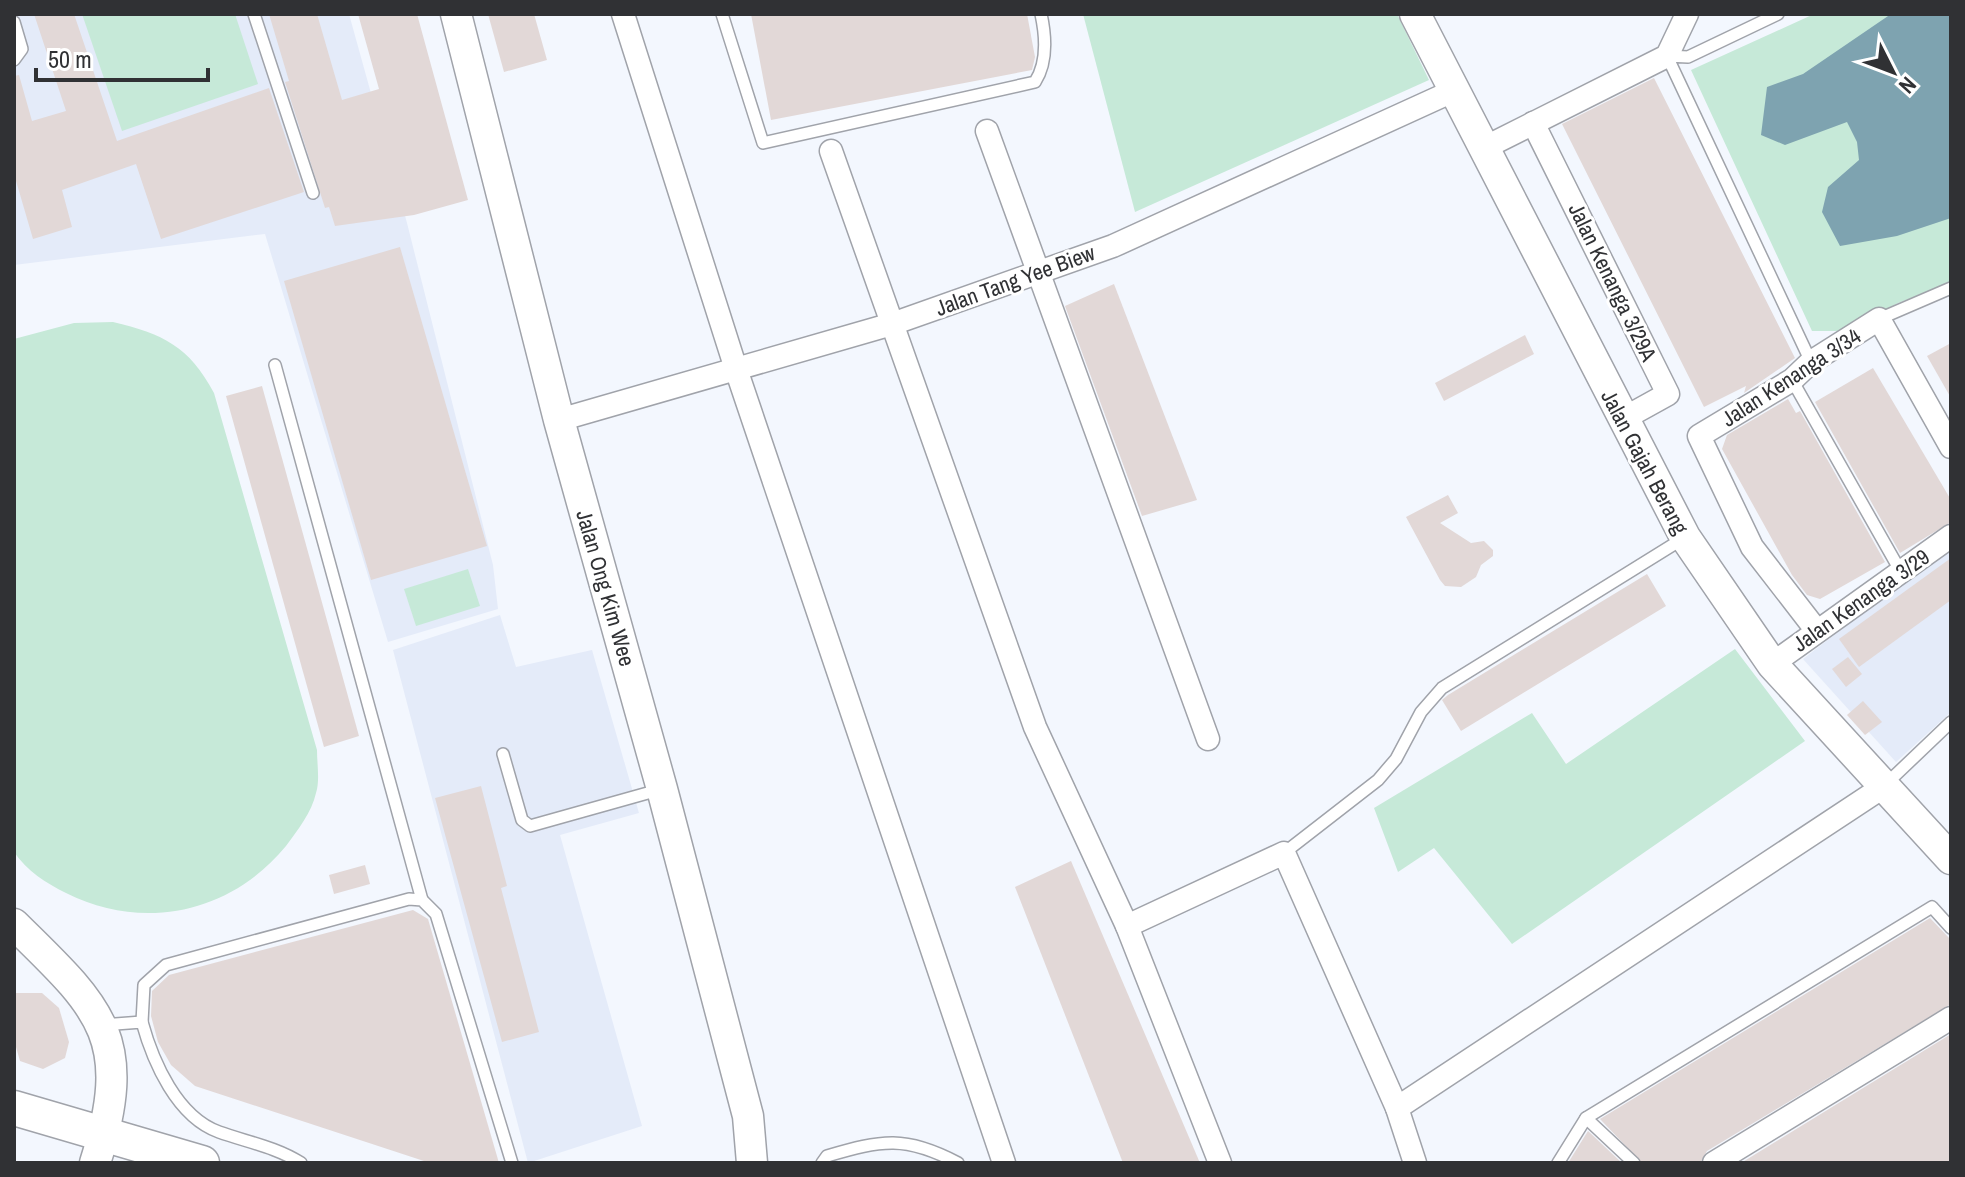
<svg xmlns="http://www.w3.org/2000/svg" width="1965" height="1177" font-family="'Archivo Narrow',sans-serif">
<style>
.built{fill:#e4ebf9}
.green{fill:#c6e9d8}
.water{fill:#7ea3b0}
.building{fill:#e2d8d7}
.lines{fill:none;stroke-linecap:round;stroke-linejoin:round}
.lane-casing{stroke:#a0a3aa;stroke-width:14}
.street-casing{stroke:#a0a3aa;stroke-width:25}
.secondary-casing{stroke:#a0a3aa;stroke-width:33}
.primary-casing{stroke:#a0a3aa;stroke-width:37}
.lane{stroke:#fff;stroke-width:11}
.street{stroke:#fff;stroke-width:22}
.secondary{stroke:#fff;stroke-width:30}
.primary{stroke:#fff;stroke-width:34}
.labels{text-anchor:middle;stroke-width:6;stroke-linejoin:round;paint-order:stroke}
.street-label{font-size:22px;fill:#303134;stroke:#fff}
</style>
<rect width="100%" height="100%" fill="#f3f7fe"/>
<g class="built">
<path d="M14,14H349L407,223L493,565L498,609L388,642L265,234L14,265Z"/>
<path d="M1951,545V712L1896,762L1803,659Z"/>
<path d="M500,615L516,667L592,650L639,813L560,835L642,1126L528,1163L393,650Z"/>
</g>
<g class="green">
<path d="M82,14H235L258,84L122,131Z"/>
<path d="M1083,14H1397L1429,80L1135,212Z"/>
<path d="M1814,14H1951V283L1898,303L1844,331H1812L1691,70Z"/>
<path d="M113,322C163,334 189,346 214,393L317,750C317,764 320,781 316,793C312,812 297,831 286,846C231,913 143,932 66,893C46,883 27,871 14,852V339L74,323Z"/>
<path d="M468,569L480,606L416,626L404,589Z"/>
<path d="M1735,649L1805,741L1512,944L1434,848L1398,872L1374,808L1532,713L1566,764Z"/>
</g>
<path class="water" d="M1891,14H1951V218L1897,236L1840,246L1822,212L1828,187L1859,160L1857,142L1847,122L1785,145L1761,135L1767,87L1803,74Z"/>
<g class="building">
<path d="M34,14H74L117,141L269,88L304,192L161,239L136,164L62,190L72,227L33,239L14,174V76L19,75L32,121L66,111Z"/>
<path d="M269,14H317L342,100L379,89L358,14H417L468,200L414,215L335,226L329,207L325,208L285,82L289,81Z"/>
<path d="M488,14H534L547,60L504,72Z"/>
<path d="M751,14H1027L1035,57L1032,70L771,120Z"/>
<path d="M1654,78L1795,358L1744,393L1746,386L1704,407L1562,124Z"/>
<path d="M400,247L487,546L371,580L284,281Z"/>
<path d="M1114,284L1197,500L1142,516L1065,306Z"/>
<path d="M1525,335L1534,354L1444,401L1435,383Z"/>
<path d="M1951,343V398L1927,356Z"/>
<path d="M1873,368L1951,500V522L1900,553L1815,402Z"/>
<path d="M262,386L359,736L324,747L226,396Z"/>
<path d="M1788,399L1796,413L1800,411L1885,562L1820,599L1807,595L1792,575L1722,449L1727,435Z"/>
<path d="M1448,495L1458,513L1440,523L1471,543L1484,541L1493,550V556L1481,565L1476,577L1461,587L1445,586L1440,580L1406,517Z"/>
<path d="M1951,558V600L1859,667L1839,639Z"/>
<path d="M1647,574L1666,606L1461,731L1442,700L1448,695Z"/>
<path d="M1848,657L1862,674L1846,687L1832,669Z"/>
<path d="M1863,701L1882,722L1865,735L1847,715Z"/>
<path d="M481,786L507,886L501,888L539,1032L502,1042L435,798Z"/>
<path d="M1071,861L1200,1163H1123L1015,887Z"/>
<path d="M365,865L370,884L334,894L329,875Z"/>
<path d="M413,910L428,919L499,1163H430L195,1086L171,1065L158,1042L151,1016L152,991L169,975Z"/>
<path d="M1930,918L1951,940V1004L1707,1151L1700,1163H1642L1600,1119Z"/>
<path d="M14,993H42L59,1008L69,1042L65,1058L43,1069L20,1061L14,1040Z"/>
<path d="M1951,1034V1163H1741Z"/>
<path d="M1588,1131L1622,1163H1568Z"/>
</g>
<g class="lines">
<g class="lane-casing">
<g id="lane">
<path d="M254,14L313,193"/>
<path d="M722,14L763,143L1035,82C1048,62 1046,37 1041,14"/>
<path d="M1778,14L1688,57L1667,56L1811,362"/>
<path d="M14,22L22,49L14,60"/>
<path d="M1879,319L1951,288"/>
<path d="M275,365L422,900"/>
<path d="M1792,380L1901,572"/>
<path d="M503,754L522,820L530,826L662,789"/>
<path d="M1886,784L1951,722"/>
<path d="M1284,853L1378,780L1396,759L1421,712L1442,688L1684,538"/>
<path d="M142,1022L144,985L166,965L409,899L422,900L436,914L512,1163"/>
<path d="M102,1025L142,1022C153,1062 177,1117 219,1132C247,1142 276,1147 301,1163"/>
<path d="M1586,1118L1634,1163"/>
<path d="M822,1163L827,1156C882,1140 905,1135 958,1163"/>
<path d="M1558,1163L1586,1118L1932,907L1951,928"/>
</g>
</g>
<g class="street-casing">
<g id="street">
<path d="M623,14L736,369L1004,1163"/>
<path d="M1533,123L1668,394L1621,420"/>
<path d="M987,131L1208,739"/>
<path d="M1484,148L1667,56L1687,14"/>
<path d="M831,151L1035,727L1127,926L1220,1163"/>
<path d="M559,420L892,324L1113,246L1453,91"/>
<path d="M1817,631L1752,547L1699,436L1792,380L1811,362L1879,319L1951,447"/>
<path d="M1772,664L1951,536"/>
<path d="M1127,926L1284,853L1397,1108L1415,1163"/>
<path d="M1397,1108L1883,787"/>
<path d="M1714,1163L1951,1018"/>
</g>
</g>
<g class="secondary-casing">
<g id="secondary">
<path d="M456,14L559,420L662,789L748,1116L752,1163"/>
<path d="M1415,14L1685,537L1772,664L1951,859"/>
<path d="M14,924C100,1008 135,1037 95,1163"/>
</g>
</g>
<g class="primary-casing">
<path id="primary" d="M14,1108L202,1163"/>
</g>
<use href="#lane" class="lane"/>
<use href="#street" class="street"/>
<use href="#secondary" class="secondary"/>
<use href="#primary" class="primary"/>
</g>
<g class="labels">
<g class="street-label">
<text transform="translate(1015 280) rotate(-20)" y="8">Jalan Tang Yee Biew</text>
<text transform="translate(1613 282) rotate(64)" y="8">Jalan Kenanga 3/29A</text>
<text transform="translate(1791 377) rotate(-33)" y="8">Jalan Kenanga 3/34</text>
<text transform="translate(1645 462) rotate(62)" y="8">Jalan Gajah Berang</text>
<text transform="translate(606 588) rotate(74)" y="8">Jalan Ong Kim Wee</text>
<text transform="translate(1861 600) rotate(-35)" y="8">Jalan Kenanga 3/29</text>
</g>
</g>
<rect width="1965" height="1177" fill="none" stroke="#303134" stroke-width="32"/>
<g transform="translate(1893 72) rotate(132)" stroke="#ffffff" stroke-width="6" paint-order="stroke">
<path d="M0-6L14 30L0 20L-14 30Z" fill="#303134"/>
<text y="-12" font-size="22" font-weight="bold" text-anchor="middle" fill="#303134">N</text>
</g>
<path d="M36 68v12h172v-12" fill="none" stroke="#303134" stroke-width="4"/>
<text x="48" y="68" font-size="24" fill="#303134" stroke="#ffffff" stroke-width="6" paint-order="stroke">50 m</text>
</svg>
